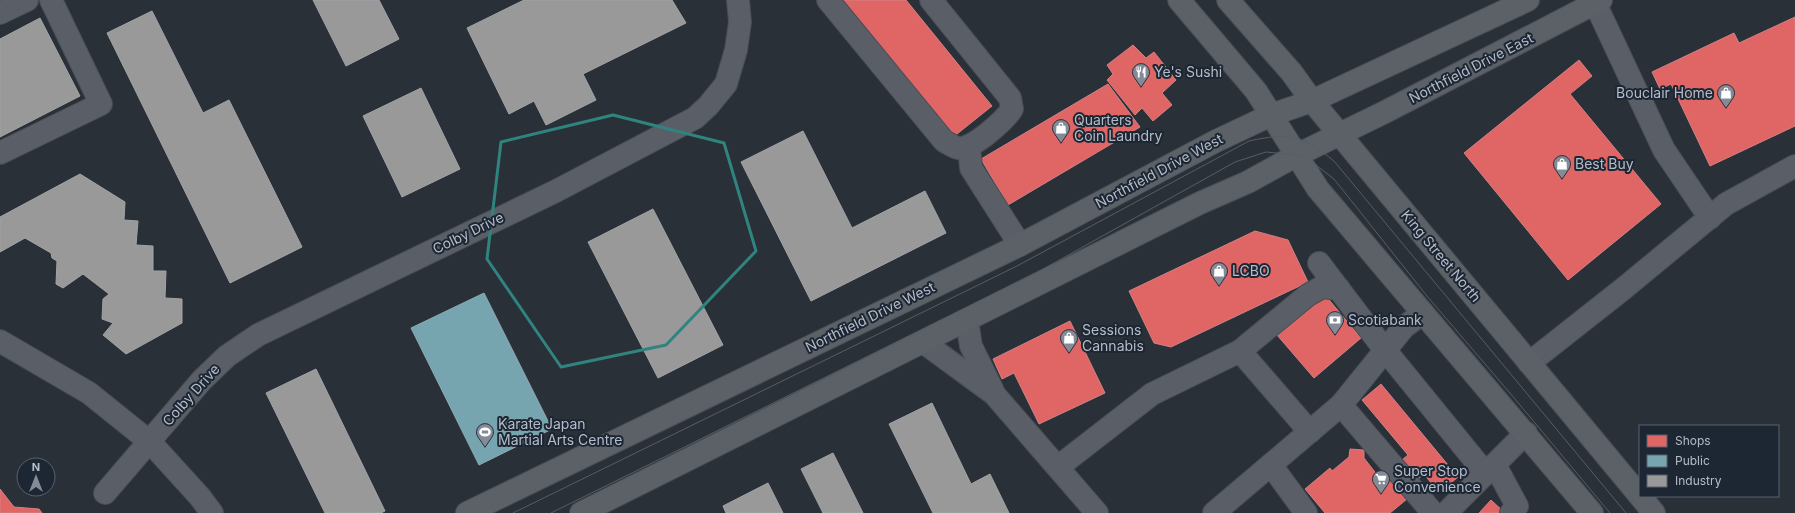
<svg xmlns="http://www.w3.org/2000/svg" width="1795" height="513" font-family="Inter,sans-serif">
<style>
.shops{fill:#e06666;stroke:#d38084}
.public{fill:#76a5af;stroke:#89acb7}
.industry{fill:#999;stroke:#a1a4a7}
.lines{fill:none;stroke-linecap:round;stroke-linejoin:round}
.minor-casing{stroke:#484c53;stroke-width:24}
.major-casing{stroke:#484c55;stroke-width:24}
.minor{stroke:#5a5e66;stroke-width:22}
.major{stroke:#5c6168;stroke-width:22}
.tram{stroke:#595d64;stroke-width:1}
.marked{fill:none;stroke:#308480;stroke-width:3;stroke-linejoin:round}
.labels{text-anchor:middle;stroke-width:4;stroke-linejoin:round;paint-order:stroke}
.street-label{font-size:14px;fill:#b4bcc9;stroke:#1d2633}
.poi-label{font-size:14px;fill:#b4bcc9;stroke:#1d2633;text-anchor:start}
</style>
<rect width="100%" height="100%" fill="#2a3038"/>
<g class="shops">
<path d="M841,0H906L992,106L952,138Z"/>
<path d="M1795,17V126L1710,166L1671,84L1660,89L1652,72L1734,33L1739,43Z"/>
<path d="M1133,45L1146,58L1154,52L1176,80L1162,93L1172,105L1153,121L1142,108L1135,115L1107,80L1113,74L1107,65Z"/>
<path d="M1579,60L1592,76L1570,94L1661,204L1568,280L1464,153Z"/>
<path d="M1108,84L1140,127L1008,205L981,159Z"/>
<path d="M1255,231L1288,240L1308,282L1171,347L1154,343L1129,291Z"/>
<path d="M1325,295L1361,338L1314,378L1277,335Z"/>
<path d="M1070,321L1105,393L1039,424L1014,373L1002,379L993,359Z"/>
<path d="M1381,384L1458,477L1439,493L1424,474L1401,493L1385,474L1408,455L1362,400Z"/>
<path d="M1350,449L1364,450V458L1378,476L1384,471L1407,499L1390,513H1325L1305,489L1330,468L1332,471L1349,457Z"/>
<path d="M0,489L14,507L39,509L42,513H0Z"/>
<path d="M1491,500L1505,513H1479Z"/>
</g>
<path class="public" d="M484,293L552,429L479,465L411,328Z"/>
<g class="industry">
<path d="M313,0H379L399,39L346,66Z"/>
<path d="M524,0H672L686,23L583,74L596,100L546,125L534,101L509,114L467,28Z"/>
<path d="M152,11L203,113L229,100L302,247L230,283L107,33Z"/>
<path d="M40,18L80,96L0,137V39Z"/>
<path d="M421,88L460,169L402,197L363,116Z"/>
<path d="M803,131L852,228L925,191L946,233L811,301L741,162Z"/>
<path d="M80,174L125,202L124,220L138,221L136,245L153,246V271H166L165,298L182,299V323L126,354L103,335L113,323L102,319L103,299L109,294L83,274L63,288L56,284L57,261L52,258L51,253L25,238L0,252V217Z"/>
<path d="M653,209L723,345L658,378L588,242Z"/>
<path d="M316,369L385,511L381,513H325L266,393Z"/>
<path d="M932,403L971,484L990,474L1009,513H933L889,424Z"/>
<path d="M833,453L863,513H823L801,469Z"/>
<path d="M768,483L783,513H726L723,506Z"/>
</g>
<g class="lines">
<g class="minor-casing">
<g id="minor">
<path d="M828,0L944,141C948,143 953,147 958,148C971,151 1005,120 1012,109L1010,98L931,0"/>
<path d="M1595,3L1664,150L1710,218"/>
<path d="M0,13L27,0"/>
<path d="M969,147L971,168L1020,245"/>
<path d="M0,153L101,104L51,0"/>
<path d="M1319,263L1385,350L1486,474"/>
<path d="M967,321L971,346L993,391"/>
<path d="M0,341L89,393L150,442L200,497L212,513"/>
<path d="M923,342L994,394L1097,513"/>
<path d="M1240,351L1308,295L1322,287L1339,289"/>
<path d="M1529,363L1623,289L1726,204L1795,166"/>
<path d="M1341,405L1433,513"/>
<path d="M1271,465L1306,513"/>
<path d="M1495,465L1517,506L1511,513"/>
<path d="M1058,467L1152,394L1240,351L1310,432"/>
<path d="M105,493L202,380L227,356L258,335L556,191L695,118L708,106L726,84L736,50L740,22L738,0"/>
<path d="M1214,513L1341,405L1404,327L1423,313"/>
<path d="M1446,513L1526,433"/>
</g>
</g>
<g class="major-casing">
<g id="major">
<path d="M1179,0L1256,91L1318,189L1592,513"/>
<path d="M1228,0L1292,73L1312,101L1654,513"/>
<path d="M467,513L1020,245L1216,141L1271,115L1312,101L1528,0"/>
<path d="M581,513L1200,203L1248,182L1297,155L1385,112L1601,0"/>
</g>
</g>
<use href="#minor" class="minor"/>
<use href="#major" class="major"/>
<g class="tram">
<path d="M513,513L1017,266L1249,141C1290,132 1302,135 1334,161L1626,513"/>
<path d="M551,513L1038,272L1235,162L1266,152L1297,155L1312,162L1334,179L1427,296L1515,399L1610,513"/>
</g>
</g>
<path class="marked" d="M613,115L724,143L756,251L666,345L561,367L487,259L501,142Z"/>
<defs>
<g id="restaurant-pin" transform="scale(0.9)"><path d="M0 17L-7.5 6A9.5 9.5 0 1 1 7.5 6Z" fill="#848b96" stroke="#1d2633"/><path d="M-5-6h1v4h1v-4h1v4h1v-4h1v5L-1.5 .5V6h-2V.5L-5-1ZM5-6V6H3V1.5H1.5Q1.5-4 5-6Z" fill="#fff"/></g>
<g id="shop-pin" transform="scale(0.9)"><path d="M0 17L-7.5 6A9.5 9.5 0 1 1 7.5 6Z" fill="#848b96" stroke="#1d2633"/><path d="M-5-2.5h2.3a2.7 3.5 0 0 1 5.4 0H5L5.5 6h-11ZM-1.5-2.5h3a1.5 2.3 0 0 0-3 0Z" fill="#fff"/></g>
<g id="bank-pin" transform="scale(0.9)"><path d="M0 17L-7.5 6A9.5 9.5 0 1 1 7.5 6Z" fill="#848b96" stroke="#1d2633"/><path d="M-6-4H6V4H-6ZM0-2.3a2.3 2.3 0 1 0 0 4.6a2.3 2.3 0 1 0 0-4.6Z" fill="#fff"/></g>
<g id="stadium-pin" transform="scale(0.9)"><path d="M0 17L-7.5 6A9.5 9.5 0 1 1 7.5 6Z" fill="#848b96" stroke="#1d2633"/><path d="M0-5a6.5 5 0 1 0 0 10a6.5 5 0 1 0 0-10ZM-3.5-1.8h7v3.6h-7Z" fill="#fff"/></g>
<g id="supermarket-pin" transform="scale(0.9)"><path d="M0 17L-7.5 6A9.5 9.5 0 1 1 7.5 6Z" fill="#848b96" stroke="#1d2633"/><path d="M-6-5.5h2.5l.6 2H6L4.5 2H-2.5L-4.4-4H-6ZM-1.5 3.2a1.3 1.3 0 1 0 .1 0ZM3 3.2a1.3 1.3 0 1 0 .1 0Z" fill="#fff"/></g>
</defs>
<g fill-rule="evenodd">
<use href="#restaurant-pin" x="1141" y="72"/>
<use href="#shop-pin" x="1726" y="93"/>
<use href="#shop-pin" x="1061" y="128"/>
<use href="#shop-pin" x="1562" y="164"/>
<use href="#shop-pin" x="1219" y="271"/>
<use href="#bank-pin" x="1335" y="320"/>
<use href="#shop-pin" x="1069" y="338"/>
<use href="#stadium-pin" x="485" y="432"/>
<use href="#supermarket-pin" x="1381" y="479"/>
</g>
<g class="labels">
<g class="street-label">
<text transform="translate(1471 68) rotate(-27)" y="5">Northfield Drive East</text>
<text transform="translate(1159 171) rotate(-28)" y="5">Northfield Drive West</text>
<text transform="translate(468 233) rotate(-26)" y="5">Colby Drive</text>
<text transform="translate(1441 256) rotate(50)" y="5">King Street North</text>
<text transform="translate(870 317) rotate(-26)" y="5">Northfield Drive West</text>
<text transform="translate(191 395) rotate(-48)" y="5">Colby Drive</text>
</g>
<g class="poi-label">
<text x="1154" y="77">Ye's Sushi</text>
<text x="1713" y="98" text-anchor="end">Bouclair Home</text>
<text x="1074" y="125">Quarters<tspan x="1074" dy="16">Coin Laundry</tspan></text>
<text x="1575" y="169">Best Buy</text>
<text x="1232" y="276">LCBO</text>
<text x="1348" y="325">Scotiabank</text>
<text x="1082" y="335">Sessions<tspan x="1082" dy="16">Cannabis</tspan></text>
<text x="498" y="429">Karate Japan<tspan x="498" dy="16">Martial Arts Centre</tspan></text>
<text x="1394" y="476">Super Stop<tspan x="1394" dy="16">Convenience</tspan></text>
</g>
</g>
<rect x="1639" y="425" width="140" height="72" fill="#1d2633" stroke="#59626f"/>
<rect x="1647" y="435" width="20" height="12" fill="#e06666" stroke="#59626f"/>
<text x="1675" y="445" font-size="12" fill="#b4bcc9">Shops</text>
<rect x="1647" y="455" width="20" height="12" fill="#76a5af" stroke="#59626f"/>
<text x="1675" y="465" font-size="12" fill="#b4bcc9">Public</text>
<rect x="1647" y="475" width="20" height="12" fill="#999999" stroke="#59626f"/>
<text x="1675" y="485" font-size="12" fill="#b4bcc9">Industry</text>
<g transform="translate(36 477)"><circle r="19" fill="#1d2633" stroke="#59626f"/>
<path d="M0-3L7 15L0 10L-7 15Z" fill="#848b96"/>
<text y="-6" font-size="11" font-weight="bold" text-anchor="middle" fill="#b4bcc9">N</text>
</g>
</svg>
